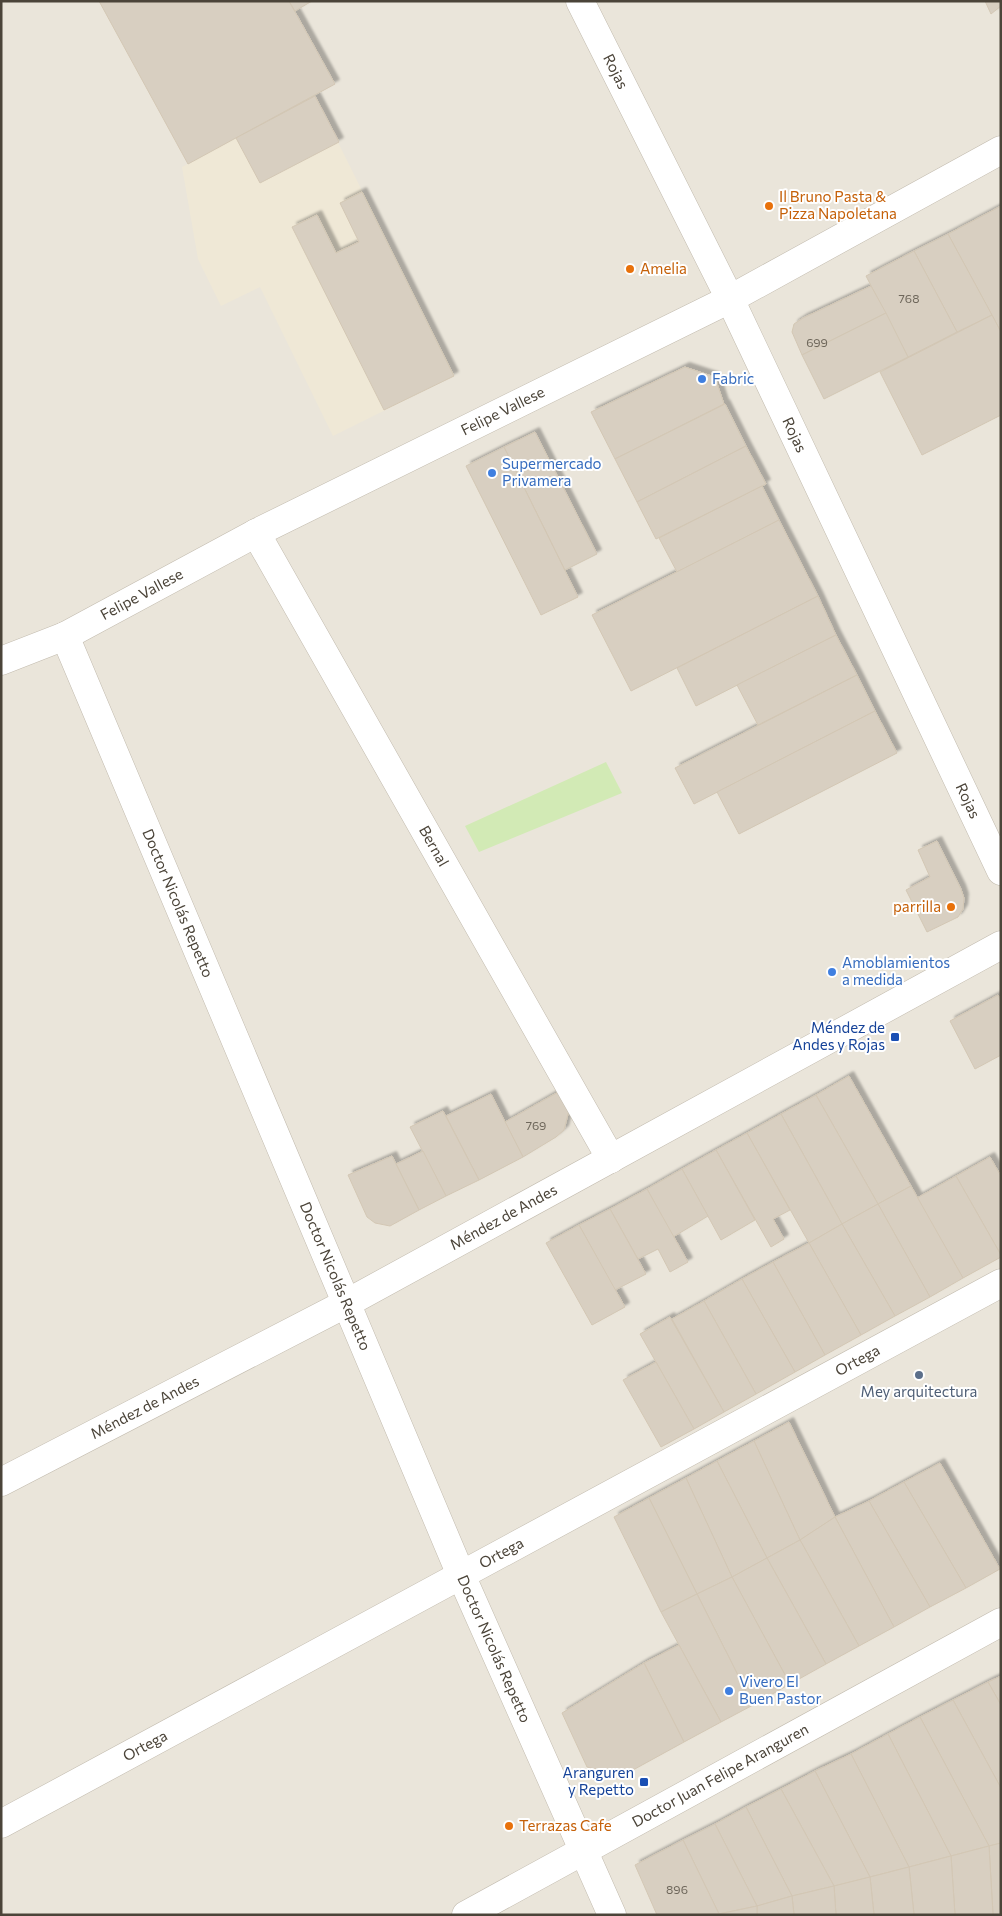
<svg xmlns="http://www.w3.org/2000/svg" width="1002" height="1916" font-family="Commissioner,sans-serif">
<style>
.residential{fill:#eae5da}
.education{fill:#efe8d6}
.green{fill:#d2eab5}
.building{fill:#d8cfc1;stroke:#d3c7b4;filter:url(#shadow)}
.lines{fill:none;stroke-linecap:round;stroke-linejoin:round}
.minor-casing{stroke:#c2bbae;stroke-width:29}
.minor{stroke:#fff;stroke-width:28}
.food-dot{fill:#e8710a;stroke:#fff;stroke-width:2}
.shop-dot{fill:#3f7fe0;stroke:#fff;stroke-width:2}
.transit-dot{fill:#1a4fb4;stroke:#fff;stroke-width:2}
.service-dot{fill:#5c6f8a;stroke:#fff;stroke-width:2}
.labels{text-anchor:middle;stroke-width:4;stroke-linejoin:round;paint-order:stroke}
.number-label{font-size:12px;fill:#6e675b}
.street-label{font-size:15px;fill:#4b4439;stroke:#fff}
.food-label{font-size:15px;fill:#c56008;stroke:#fff;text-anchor:start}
.shop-label{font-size:15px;fill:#366cbe;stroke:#fff;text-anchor:start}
.transit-label{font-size:15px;fill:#164399;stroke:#fff;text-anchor:end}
.service-label{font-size:15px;fill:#4e5e75;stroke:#fff}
</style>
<defs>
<filter id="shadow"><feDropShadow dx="4.5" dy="-4.5" stdDeviation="1" flood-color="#0004"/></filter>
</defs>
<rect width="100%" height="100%" fill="#f6f3ec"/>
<rect class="residential" x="1" y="1" width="1000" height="1914"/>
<path class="education" d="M315,96L454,376L333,436L260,287L221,306L198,259L182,167Z"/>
<path class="green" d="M606,762L622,793L479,852L465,826Z"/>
<g class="building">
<path d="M99,1H289L335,84L188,164Z"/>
<path d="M289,1H312L295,11Z"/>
<path d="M985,1H1001V6L991,14Z"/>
<path d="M315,96L339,142L260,183L236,138Z"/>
<path d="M362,192L454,376L384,410L292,227L317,215L336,253L359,242L340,203Z"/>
<path d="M1001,206V332L948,234Z"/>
<path d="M948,234L992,315L957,332L914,251Z"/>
<path d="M914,251L957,332L908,357L866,276Z"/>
<path d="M871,286L886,313L802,355L792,332L794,324L803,318Z"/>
<path d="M886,313L908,357L824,399L802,355Z"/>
<path d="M992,315L1001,332V415L922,455L880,372Z"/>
<path d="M685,367L715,377L724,404L615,459L591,412Z"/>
<path d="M725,404L746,446L637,502L615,459Z"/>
<path d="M535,432L597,554L565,570L504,447Z"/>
<path d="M746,446L766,484L656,539L637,502Z"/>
<path d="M504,447L578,597L541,615L466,466Z"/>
<path d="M762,486L779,520L677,572L659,538Z"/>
<path d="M779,520L818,596L631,691L592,615Z"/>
<path d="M818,596L836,635L696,706L677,668Z"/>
<path d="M836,635L857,675L758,725L737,685Z"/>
<path d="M857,675L875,711L694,804L675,768Z"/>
<path d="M875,711L897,753L739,834L717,792Z"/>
<path d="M937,841L961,889L964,898L963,909L958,917L927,932L906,890L930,877L918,850Z"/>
<path d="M998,995L1001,1001V1055L975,1069L950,1021Z"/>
<path d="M849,1076L911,1186L878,1204L816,1095Z"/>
<path d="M560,1091L569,1110L564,1130L556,1137L523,1157L505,1122Z"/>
<path d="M491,1094L523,1157L479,1180L446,1116Z"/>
<path d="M816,1095L878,1204L842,1224L781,1114Z"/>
<path d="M443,1111L479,1180L446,1196L410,1127Z"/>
<path d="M781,1114L842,1224L809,1243L747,1133Z"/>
<path d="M747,1133L790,1210L773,1219L784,1239L771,1247L716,1150Z"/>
<path d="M716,1150L755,1220L721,1240L682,1169Z"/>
<path d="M423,1151L446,1196L419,1210L396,1164Z"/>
<path d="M392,1156L419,1210L390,1226L375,1223L367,1217L348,1175Z"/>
<path d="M990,1157L1001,1176V1255L956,1176Z"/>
<path d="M682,1169L708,1216L673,1237L647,1189Z"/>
<path d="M956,1176L1001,1255V1257L963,1278L917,1198Z"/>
<path d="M911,1186L963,1278L930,1297L878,1204Z"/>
<path d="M647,1189L688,1262L670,1272L658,1249L638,1259L610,1209Z"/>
<path d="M878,1204L930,1297L895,1316L842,1224Z"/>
<path d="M610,1209L646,1274L615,1290L579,1225Z"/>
<path d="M842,1224L895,1316L861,1335L809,1243Z"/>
<path d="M579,1225L625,1307L592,1325L546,1243Z"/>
<path d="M809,1243L861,1335L825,1355L773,1262Z"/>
<path d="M773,1262L825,1355L795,1372L742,1279Z"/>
<path d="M742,1279L795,1372L756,1394L704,1301Z"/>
<path d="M704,1301L756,1394L724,1412L672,1319Z"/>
<path d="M670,1317L724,1412L694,1429L640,1334Z"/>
<path d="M656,1362L694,1429L661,1447L623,1380Z"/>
<path d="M789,1422L835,1517L800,1540L754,1441Z"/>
<path d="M754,1441L800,1540L767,1558L717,1461Z"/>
<path d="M717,1461L767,1558L732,1577L686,1478Z"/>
<path d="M940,1463L1000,1569L966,1588L904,1482Z"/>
<path d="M686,1478L732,1577L697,1594L649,1498Z"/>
<path d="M904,1482L966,1588L930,1607L869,1501Z"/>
<path d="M649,1498L697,1594L661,1612L614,1517Z"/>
<path d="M869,1501L930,1607L894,1627L835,1517Z"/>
<path d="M835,1517L894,1627L859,1646L800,1540Z"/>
<path d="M800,1540L859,1646L826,1664L767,1558Z"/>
<path d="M767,1558L826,1664L790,1684L732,1577Z"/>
<path d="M732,1577L790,1684L753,1705L697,1594Z"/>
<path d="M697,1594L753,1705L721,1722L661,1612Z"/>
<path d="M679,1645L721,1722L684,1742L644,1663Z"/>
<path d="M644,1663L684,1742L622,1776L587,1767L562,1713Z"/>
<path d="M1001,1676V1705L988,1682Z"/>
<path d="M988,1682L1001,1705V1788L953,1700Z"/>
<path d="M953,1700L1001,1788V1843L989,1846L920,1717Z"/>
<path d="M920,1717L989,1846L951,1856L888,1734Z"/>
<path d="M888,1734L951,1856L909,1867L851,1754Z"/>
<path d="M851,1754L909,1867L870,1877L815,1771Z"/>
<path d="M815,1771L870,1877L834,1886L781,1789Z"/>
<path d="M781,1789L834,1886L792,1896L746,1807Z"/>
<path d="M746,1807L792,1896L757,1906L715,1824Z"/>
<path d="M715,1824L757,1906L719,1914L683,1840Z"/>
<path d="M683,1840L719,1914L657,1915L635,1865Z"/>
<path d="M1001,1843V1915H993L989,1846Z"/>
<path d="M989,1846L993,1915H955L951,1856Z"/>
<path d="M951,1856L955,1915H914L909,1867Z"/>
<path d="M909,1867L914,1915H874L870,1877Z"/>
<path d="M870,1877L874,1915H836L834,1886Z"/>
<path d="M834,1886L836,1915H794L792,1896Z"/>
<path d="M792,1896L794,1915H757V1906Z"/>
<path d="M757,1906V1915H718L719,1914Z"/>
</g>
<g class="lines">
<g class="minor-casing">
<g id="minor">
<path id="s1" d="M580,1L730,299L1001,871"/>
<path id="s2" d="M256,533L611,1159"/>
<path id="s3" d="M65,636L461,1575L612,1915"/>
<path id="s4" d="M1,661L65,636L256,533L730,299L1001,150"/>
<path id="s5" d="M1,1482L347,1303L1001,945"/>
<path id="s6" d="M1,1824L1001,1283"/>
<path id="s7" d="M466,1915L1001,1622"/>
</g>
</g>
<use href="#minor" class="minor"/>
</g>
<g class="food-dot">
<circle cx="769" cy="206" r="5"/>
<circle cx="630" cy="269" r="5"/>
<circle cx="951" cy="907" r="5"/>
<circle cx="509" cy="1826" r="5"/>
</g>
<g class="shop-dot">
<circle cx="702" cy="379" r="5"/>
<circle cx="492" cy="473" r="5"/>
<circle cx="832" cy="972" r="5"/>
<circle cx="729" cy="1691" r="5"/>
</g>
<g class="transit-dot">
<rect x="890" y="1032" width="10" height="10" rx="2.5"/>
<rect x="639" y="1777" width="10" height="10" rx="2.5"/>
</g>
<circle class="service-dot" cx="919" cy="1375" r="5"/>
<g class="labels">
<g class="number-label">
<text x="909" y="303">768</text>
<text x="817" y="347">699</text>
<text x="536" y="1130">769</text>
<text x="677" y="1894">896</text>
</g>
<g class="street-label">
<text dy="5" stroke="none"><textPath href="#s1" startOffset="79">Rojas</textPath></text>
<text dy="5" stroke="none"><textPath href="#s4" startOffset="561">Felipe Vallese</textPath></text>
<text dy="5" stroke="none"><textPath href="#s1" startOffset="484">Rojas</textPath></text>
<text dy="5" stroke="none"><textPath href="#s4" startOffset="156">Felipe Vallese</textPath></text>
<text dy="5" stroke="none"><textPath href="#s1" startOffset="889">Rojas</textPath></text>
<text dy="5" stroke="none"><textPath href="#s2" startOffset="360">Bernal</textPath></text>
<text dy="5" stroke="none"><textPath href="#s3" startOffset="290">Doctor Nicolás Repetto</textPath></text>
<text dy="5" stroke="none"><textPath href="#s5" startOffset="568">Méndez de Andes</textPath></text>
<text dy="5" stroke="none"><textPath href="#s3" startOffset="695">Doctor Nicolás Repetto</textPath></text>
<text dy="5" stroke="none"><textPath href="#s6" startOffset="974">Ortega</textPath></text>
<text dy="5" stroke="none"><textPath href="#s5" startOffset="162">Méndez de Andes</textPath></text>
<text dy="5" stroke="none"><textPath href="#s6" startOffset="569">Ortega</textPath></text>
<text dy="5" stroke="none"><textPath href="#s3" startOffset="1100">Doctor Nicolás Repetto</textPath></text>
<text dy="5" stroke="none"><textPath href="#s6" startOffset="164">Ortega</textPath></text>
<text dy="5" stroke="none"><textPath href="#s7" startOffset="290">Doctor Juan Felipe Aranguren</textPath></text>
</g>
<g class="food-label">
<text x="779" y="202">Il Bruno Pasta &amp;<tspan x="779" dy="17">Pizza Napoletana</tspan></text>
<text x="640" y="274">Amelia</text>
<text x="941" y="912" text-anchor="end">parrilla</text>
<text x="519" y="1831">Terrazas Cafe</text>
</g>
<g class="shop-label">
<text x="712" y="384">Fabric</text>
<text x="502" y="469">Supermercado<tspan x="502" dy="17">Privamera</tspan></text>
<text x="842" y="968">Amoblamientos<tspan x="842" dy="17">a medida</tspan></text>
<text x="739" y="1687">Vivero El<tspan x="739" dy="17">Buen Pastor</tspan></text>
</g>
<g class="transit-label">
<text x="885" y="1033">Méndez de<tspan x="885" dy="17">Andes y Rojas</tspan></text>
<text x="634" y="1778">Aranguren<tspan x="634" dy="17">y Repetto</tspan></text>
</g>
<g class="service-label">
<text x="919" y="1397">Mey arquitectura</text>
</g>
</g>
<rect width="1002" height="1916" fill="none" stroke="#4b4439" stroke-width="5"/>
</svg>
